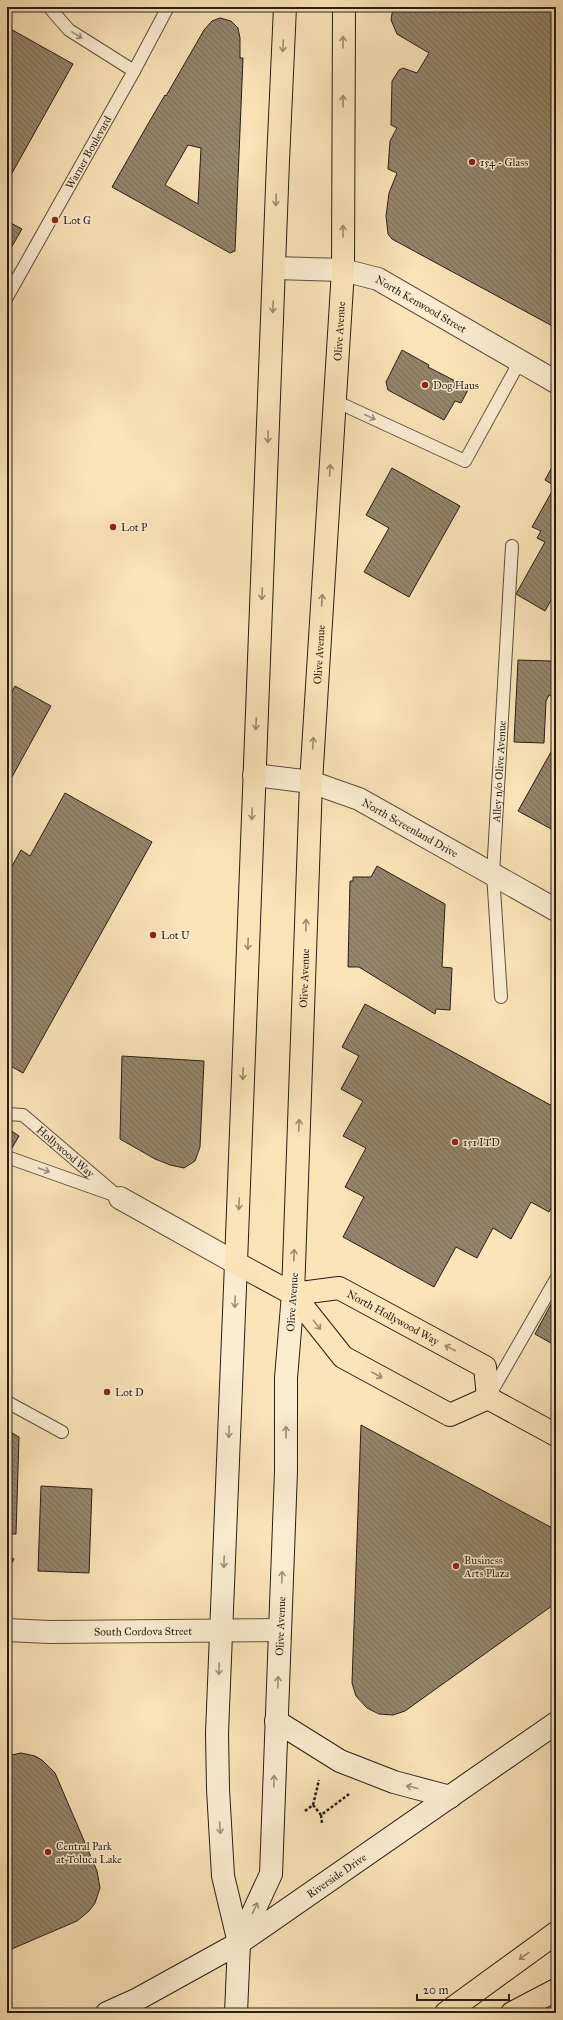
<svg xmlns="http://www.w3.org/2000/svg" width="563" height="2020" font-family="'IM FELL Great Primer',serif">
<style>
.building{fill:url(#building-back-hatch);stroke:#281e16;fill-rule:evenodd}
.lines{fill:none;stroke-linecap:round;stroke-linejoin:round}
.lane-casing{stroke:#5d503e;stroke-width:14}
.street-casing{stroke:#5d503e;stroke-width:24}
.secondary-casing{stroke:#281e16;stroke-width:24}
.primary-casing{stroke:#281e16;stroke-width:24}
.highway-casing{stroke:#281e16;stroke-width:24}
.path{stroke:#281e16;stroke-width:2.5;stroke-dasharray:3 2;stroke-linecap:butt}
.lane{stroke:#fcedd1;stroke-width:12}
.street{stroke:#fcedd1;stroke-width:22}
.secondary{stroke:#fcedd1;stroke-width:22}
.primary{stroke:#fbe4b8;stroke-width:22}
.highway{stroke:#fbe4b8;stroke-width:22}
.oneway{stroke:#9d907d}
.oneway2{stroke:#9c8b6f}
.poi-dot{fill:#8f2418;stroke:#fcedd1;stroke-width:1.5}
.labels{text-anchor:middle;stroke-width:3;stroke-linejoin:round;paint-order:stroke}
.street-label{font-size:11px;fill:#281e16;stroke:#fcedd1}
.poi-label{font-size:11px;fill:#281e16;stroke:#fcedd1;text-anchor:start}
</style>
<defs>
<pattern id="building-back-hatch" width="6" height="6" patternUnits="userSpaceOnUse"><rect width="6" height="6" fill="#96856a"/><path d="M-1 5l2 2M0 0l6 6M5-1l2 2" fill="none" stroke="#7a6c56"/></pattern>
</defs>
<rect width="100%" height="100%" fill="#fbe4b8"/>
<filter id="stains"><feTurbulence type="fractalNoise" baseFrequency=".005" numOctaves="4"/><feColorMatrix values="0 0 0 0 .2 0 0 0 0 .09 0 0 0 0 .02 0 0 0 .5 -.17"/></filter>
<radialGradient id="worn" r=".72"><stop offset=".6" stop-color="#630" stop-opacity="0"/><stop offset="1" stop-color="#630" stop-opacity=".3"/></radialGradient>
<g class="building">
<path d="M393,7H556V328L392,239L388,234L386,216L389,193L397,173L388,169L390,141L397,128L391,125L392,81L399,70L403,68L417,73L429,53L397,34L391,20Z"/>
<path d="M220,18L231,21L238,28L240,38V58H243L235,251L230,253L112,187L148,124L165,95L166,96L204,30L212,21ZM188,145L201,148L198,204L165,185Z"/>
<path d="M7,27L73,64L7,182Z"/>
<path d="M7,221L22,229L7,255Z"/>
<path d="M402,350L429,365L428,367L469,388L461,403L455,401L444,420L388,390L386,382Z"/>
<path d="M556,460V591L545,611L516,594L545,542L537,538L541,531L532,527L555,486L545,480Z"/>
<path d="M392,468L460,506L409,597L364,572L389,528L366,515Z"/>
<path d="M518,660L550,661L556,664V678L553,683L556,685V699L549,695L546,701L544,743L514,742Z"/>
<path d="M15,686L51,706L7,786V701Z"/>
<path d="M556,743V830L555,831L518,811Z"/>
<path d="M65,793L152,842L23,1073L7,1064V875L21,850L30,856Z"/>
<path d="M377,866L445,904L442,967L452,968L450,1010L436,1009L435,1014L359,967H348L350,881H353V877H371Z"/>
<path d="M365,1004L556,1108V1199L549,1212L531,1202L511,1239L493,1228L477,1258L456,1247L434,1287L343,1237L364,1197L345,1187L366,1148L343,1136L363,1101L341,1089L359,1056L342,1047Z"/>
<path d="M122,1056L204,1061L200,1147L195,1161L184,1168L170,1165L155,1159L120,1139Z"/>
<path d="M7,1128L19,1136L12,1148L7,1145Z"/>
<path d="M556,1295V1346L535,1334Z"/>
<path d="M361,1425L556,1530V1603L405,1711L393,1715L379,1714L367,1708L356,1696L352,1683Z"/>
<path d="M7,1430L19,1437L16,1534H11L10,1536H7Z"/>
<path d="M41,1486L92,1489L89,1573L38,1571Z"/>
<path d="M7,1555L14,1559L7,1571Z"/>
<path d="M21,1753L35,1756L42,1760L55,1773L97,1871L100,1888L95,1903L89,1911L77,1921L7,1951V1756Z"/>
</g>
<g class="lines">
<g class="lane-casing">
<g id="lane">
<path d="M49,7L69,30L134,71"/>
<path id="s1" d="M7,297L134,71L168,7"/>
<path d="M335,401L465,461L520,361"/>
<path id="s2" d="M501,997L493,874L512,546"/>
<path id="s3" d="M7,1114L23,1115L120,1198"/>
<path d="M7,1157L114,1195"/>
<path d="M489,1396L556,1279"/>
<path d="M7,1402L62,1432"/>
</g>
</g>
<g class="street-casing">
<g id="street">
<path id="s4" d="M274,268L343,270L378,279L556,382"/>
<path id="s5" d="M254,775L311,782L359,799L556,910"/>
<path d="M120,1198L236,1263"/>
<path id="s6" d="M7,1630L49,1632L280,1630"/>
</g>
</g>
<g class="secondary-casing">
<g id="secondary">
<path d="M276,1721L340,1761L394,1782L450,1797"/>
<path id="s7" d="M239,1943L271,1874L286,1471V1378L293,1294"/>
<path id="s8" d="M107,2013L136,2000L239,1943L556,1723"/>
<path d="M236,2013L239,1943L223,1876L218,1789L217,1733L236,1263"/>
</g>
</g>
<g class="primary-casing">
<g id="primary">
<path d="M285,7L278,161L236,1263L293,1294L343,1357L450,1415L488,1398"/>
<path id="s9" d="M293,1294L311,782L343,270L344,7"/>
<path id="s10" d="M293,1294L339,1288L485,1367L488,1398"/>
<path d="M488,1398L556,1435"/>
</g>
</g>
<g class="highway-casing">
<g id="highway">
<path d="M446,2013L556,1933"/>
<path d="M512,2013L556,1990"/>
</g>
</g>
<g class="path">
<path d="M313,1805L321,1815L349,1794"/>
<path d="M305,1811L313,1805L319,1780"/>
<path d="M321,1815L322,1823"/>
</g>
<use href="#lane" class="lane"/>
<use href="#street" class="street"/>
<use href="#secondary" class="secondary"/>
<use href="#primary" class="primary"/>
<use href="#highway" class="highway"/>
</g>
<defs><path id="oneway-shaft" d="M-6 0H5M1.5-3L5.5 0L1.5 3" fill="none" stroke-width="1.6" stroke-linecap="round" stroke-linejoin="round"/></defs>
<g class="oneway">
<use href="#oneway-shaft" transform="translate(77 35) rotate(32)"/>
<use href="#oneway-shaft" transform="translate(370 417) rotate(25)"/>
<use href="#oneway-shaft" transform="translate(44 1170) rotate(20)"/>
<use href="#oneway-shaft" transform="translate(235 1302) rotate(92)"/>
<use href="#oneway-shaft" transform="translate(229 1432) rotate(92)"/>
<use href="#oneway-shaft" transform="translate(286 1432) rotate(-90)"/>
<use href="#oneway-shaft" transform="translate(224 1562) rotate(92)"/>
<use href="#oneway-shaft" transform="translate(282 1577) rotate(-88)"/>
<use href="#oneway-shaft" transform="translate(219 1669) rotate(92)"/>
<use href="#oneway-shaft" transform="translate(278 1682) rotate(-88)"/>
<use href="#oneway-shaft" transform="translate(274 1781) rotate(-88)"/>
<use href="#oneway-shaft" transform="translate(412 1787) rotate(-166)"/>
<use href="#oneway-shaft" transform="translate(220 1828) rotate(86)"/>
<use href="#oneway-shaft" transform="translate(255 1908) rotate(-65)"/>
</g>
<g class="oneway2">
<use href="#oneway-shaft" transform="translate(343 42) rotate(-90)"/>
<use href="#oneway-shaft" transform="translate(283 46) rotate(93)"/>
<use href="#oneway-shaft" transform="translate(343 101) rotate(-90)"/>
<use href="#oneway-shaft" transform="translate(276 200) rotate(92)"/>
<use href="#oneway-shaft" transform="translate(343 231) rotate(-90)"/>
<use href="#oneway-shaft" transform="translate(273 307) rotate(92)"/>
<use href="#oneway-shaft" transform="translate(268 437) rotate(92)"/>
<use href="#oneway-shaft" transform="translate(330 470) rotate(-86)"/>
<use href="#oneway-shaft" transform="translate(262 594) rotate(93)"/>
<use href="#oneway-shaft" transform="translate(322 600) rotate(-86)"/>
<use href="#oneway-shaft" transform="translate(256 724) rotate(93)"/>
<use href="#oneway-shaft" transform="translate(313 743) rotate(-86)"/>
<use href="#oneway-shaft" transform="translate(252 814) rotate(92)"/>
<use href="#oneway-shaft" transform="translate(306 925) rotate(-88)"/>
<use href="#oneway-shaft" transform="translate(248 944) rotate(92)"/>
<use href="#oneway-shaft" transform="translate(243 1074) rotate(92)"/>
<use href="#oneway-shaft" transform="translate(299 1125) rotate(-88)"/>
<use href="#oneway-shaft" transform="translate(239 1204) rotate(92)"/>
<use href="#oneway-shaft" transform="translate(294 1255) rotate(-88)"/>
<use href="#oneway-shaft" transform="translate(317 1325) rotate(52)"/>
<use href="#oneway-shaft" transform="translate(450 1348) rotate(-152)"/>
<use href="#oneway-shaft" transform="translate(377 1375) rotate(29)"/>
<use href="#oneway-shaft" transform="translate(524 1956) rotate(144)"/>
</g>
<g class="poi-dot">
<circle cx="472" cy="162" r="4"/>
<circle cx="55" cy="220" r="4"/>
<circle cx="425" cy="385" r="4"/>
<circle cx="113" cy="527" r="4"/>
<circle cx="153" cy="935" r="4"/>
<circle cx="455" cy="1142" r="4"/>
<circle cx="107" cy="1392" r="4"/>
<circle cx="456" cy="1566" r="4"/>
<circle cx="48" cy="1852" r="4"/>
</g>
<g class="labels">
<g class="street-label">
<text dy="4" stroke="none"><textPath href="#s1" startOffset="166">Warner Boulevard</textPath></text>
<text dy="4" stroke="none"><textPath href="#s4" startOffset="155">North Kenwood Street</textPath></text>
<text dy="4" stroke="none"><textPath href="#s9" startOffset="964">Olive Avenue</textPath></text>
<text dy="4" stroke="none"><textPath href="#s9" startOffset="640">Olive Avenue</textPath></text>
<text dy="4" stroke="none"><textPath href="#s2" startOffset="226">Alley n/o Olive Avenue</textPath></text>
<text dy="4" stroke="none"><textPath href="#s5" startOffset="167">North Screenland Drive</textPath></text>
<text dy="4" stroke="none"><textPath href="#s9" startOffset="316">Olive Avenue</textPath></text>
<text dy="4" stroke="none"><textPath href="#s3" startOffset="72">Hollywood Way</textPath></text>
<text transform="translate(292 1302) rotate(-86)" y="4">Olive Avenue</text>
<text dy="4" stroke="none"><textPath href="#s10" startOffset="108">North Hollywood Way</textPath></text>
<text dy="4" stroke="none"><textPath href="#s7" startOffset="324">Olive Avenue</textPath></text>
<text dy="4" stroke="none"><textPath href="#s6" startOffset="136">South Cordova Street</textPath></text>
<text dy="4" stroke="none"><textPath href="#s8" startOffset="268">Riverside Drive</textPath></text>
</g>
<g class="poi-label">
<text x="480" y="166">154 - Glass</text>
<text x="63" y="224">Lot G</text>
<text x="433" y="389">Dog Haus</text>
<text x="121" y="531">Lot P</text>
<text x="161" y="939">Lot U</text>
<text x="463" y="1146">151 ITD</text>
<text x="115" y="1396">Lot D</text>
<text x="464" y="1564">Business<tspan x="464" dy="13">Arts Plaza</tspan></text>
<text x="56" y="1850">Central Park<tspan x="56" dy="13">at Toluca Lake</tspan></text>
</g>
</g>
<rect width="563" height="2020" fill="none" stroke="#fbe4b8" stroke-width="24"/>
<rect x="8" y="8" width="547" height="2004" fill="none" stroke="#281e16" stroke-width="2"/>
<rect x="12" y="12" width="539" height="1996" fill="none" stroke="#281e16"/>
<path d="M417 1994v6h92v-6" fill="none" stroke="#281e16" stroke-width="2"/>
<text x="423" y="1994" font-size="12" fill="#281e16" stroke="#fcedd1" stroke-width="3" paint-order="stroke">20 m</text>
<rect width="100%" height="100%" filter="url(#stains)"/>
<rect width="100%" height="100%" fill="url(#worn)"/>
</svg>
